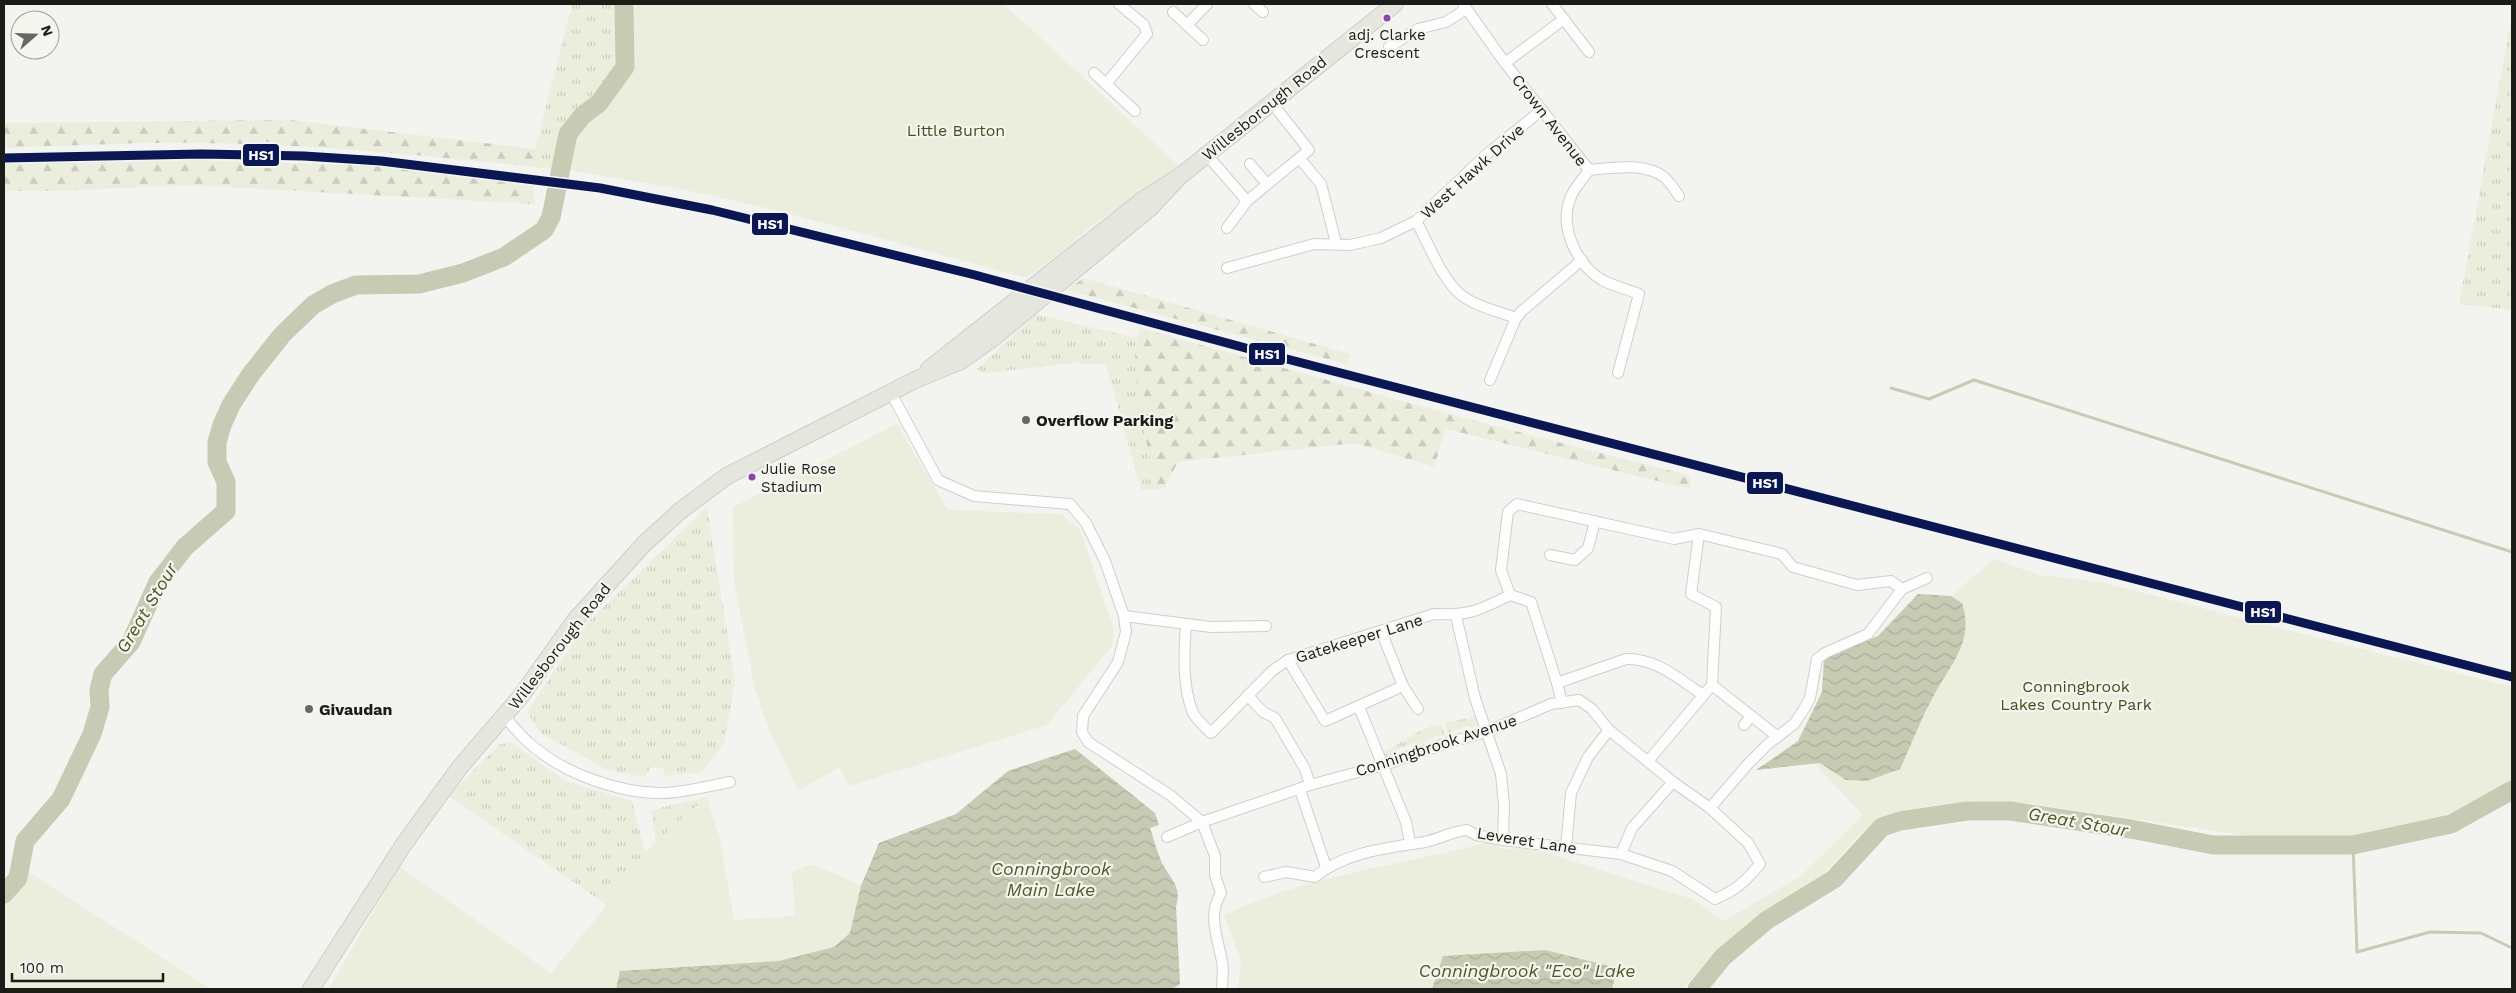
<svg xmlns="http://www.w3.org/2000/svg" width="2516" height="993" font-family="'Work Sans',sans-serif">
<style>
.grass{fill:url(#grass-tufts)}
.forest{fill:url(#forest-firs)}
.park{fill:#eceedd}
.water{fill:url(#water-waves)}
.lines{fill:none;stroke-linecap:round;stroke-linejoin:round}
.stream{stroke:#c8cbb3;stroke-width:3}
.river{stroke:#c8cbb3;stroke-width:19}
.minor-casing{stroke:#cecfcb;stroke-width:12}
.primary-casing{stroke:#cdcdcb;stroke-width:18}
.minor{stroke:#fdfdfd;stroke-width:10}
.primary{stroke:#e5e6dd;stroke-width:16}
.rail-1-casing{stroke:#f4f5ee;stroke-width:12}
.rail-1{stroke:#091855;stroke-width:9}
.bus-dot{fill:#8e44ad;stroke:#f4f5ee;stroke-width:2}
.poi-dot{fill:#676763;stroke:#f4f5ee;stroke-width:2}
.labels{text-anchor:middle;stroke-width:4.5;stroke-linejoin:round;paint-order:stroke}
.bus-label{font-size:15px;fill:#1b1b18;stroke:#f4f5ee}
.street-label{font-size:16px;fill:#1b1b18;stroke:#f4f5ee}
.park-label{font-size:16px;fill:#4b4e19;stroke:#f4f5ee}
.poi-label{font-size:16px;font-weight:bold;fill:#1b1b18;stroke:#f4f5ee;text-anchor:start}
.water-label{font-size:18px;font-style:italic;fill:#535723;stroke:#f4f5ee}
.line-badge{stroke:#f4f5ee;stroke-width:2}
.badge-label{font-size:14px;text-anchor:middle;font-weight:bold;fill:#fff}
</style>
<defs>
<pattern id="grass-tufts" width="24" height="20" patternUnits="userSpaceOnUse" patternTransform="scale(1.25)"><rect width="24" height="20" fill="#eceedd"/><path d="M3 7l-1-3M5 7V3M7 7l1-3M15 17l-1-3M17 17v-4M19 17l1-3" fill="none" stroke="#caccbd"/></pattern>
<pattern id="forest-firs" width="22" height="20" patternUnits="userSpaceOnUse" patternTransform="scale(1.25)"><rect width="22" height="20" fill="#eceedd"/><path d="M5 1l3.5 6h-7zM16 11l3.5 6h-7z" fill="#caccbd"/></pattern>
<pattern id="water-waves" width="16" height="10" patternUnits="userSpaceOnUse" patternTransform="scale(1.25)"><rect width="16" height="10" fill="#c8cbb3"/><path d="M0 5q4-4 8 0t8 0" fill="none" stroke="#abae99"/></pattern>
</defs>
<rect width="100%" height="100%" fill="#f3f4ef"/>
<g class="grass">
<path d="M572,4H618L614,71L559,134L551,169L533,167L535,149Z"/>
<path d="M2512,15V310L2459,304Z"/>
<path d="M1036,314L1136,338C1134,388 1147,439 1156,489L1141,490L1106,365L1076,363L984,373L977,369Z"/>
<path d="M707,507L735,681L724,744L701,772L665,776L663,768L651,767L644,777L607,770L541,733L527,712L586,624Z"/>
<path d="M1477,716L1479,724L1472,728L1468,726L1448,733L1445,723Z"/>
<path d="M1441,724L1445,736C1436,733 1427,741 1420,745L1416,743L1398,749L1395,755L1386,757L1381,752C1402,745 1419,727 1441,724Z"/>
<path d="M512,743L566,781L632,801L645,852L607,905L448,796L500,744Z"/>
<path d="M707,797L656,843L651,810Z"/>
</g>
<g class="forest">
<path d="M290,120L535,149L533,167C422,155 312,144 201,143C135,142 69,146 4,148V123Z"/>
<path d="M200,160L381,166L533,184L535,204L188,185L59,191H4V164Z"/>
<path d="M1084,278L1350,354L1347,364L1066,290Z"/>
<path d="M1140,328L1449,414L1691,476L1690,489L1446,429L1434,467L1355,443L1178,462L1165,487L1156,489C1149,449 1125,364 1140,328Z"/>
</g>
<g class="park">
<path d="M637,4H1004L1180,167L1091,226L1071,245L1027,278L779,211L695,192L569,170L574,139L634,71L631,18Z"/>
<path d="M897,424L948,510L1061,514L1080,530L1114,630L1112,646L1047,725L849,786L840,767L798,791L766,722L754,685L734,581L733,507Z"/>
<path d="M1994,559L2039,575L2100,582L2512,687V780L2440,818L2368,836L2262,838L2027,803L1971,801L1923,807L1862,832L1812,887L1717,950L1683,989H1238L1241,960L1224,915C1307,875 1402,865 1490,842L1502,849L1531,848L1695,900L1724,921L1802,875L1863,815L1819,769L1798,741L1822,692L1824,659L1878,636L1918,594L1951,596Z"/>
<path d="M1075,749L1155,813L1159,825L1150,828C1154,840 1157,852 1162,863C1171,880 1182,886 1176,907L1180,989H329L399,866L551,973L607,905L645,852L707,797L720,840L734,920L795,916L792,872L811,864L861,885L879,843L956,814L1008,771Z"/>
<path d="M30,873L211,989H4V905Z"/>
</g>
<g class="water">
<path d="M1918,594L1951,596L1962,603C1975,643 1949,665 1932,699C1920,721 1911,746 1900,769L1867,781L1846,780L1820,763L1756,770L1798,741L1822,692L1824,659L1878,636Z"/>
<path d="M1075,749L1155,813L1159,825L1150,828C1154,840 1157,852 1162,863C1171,880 1182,886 1176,907L1180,984L1172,989H616L620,971L779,961L834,947L850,933L861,886L879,843L956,814L1008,771Z"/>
<path d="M1545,950L1617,968L1612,989H1432L1443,956Z"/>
</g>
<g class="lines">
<g class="stream">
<path d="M1891,388L1929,399L1974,380L2512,552"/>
<path d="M2353,845L2357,952L2430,932L2481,933L2512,948"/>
</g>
<g class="river">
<path d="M4,894L18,878L25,841L61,799L92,734L100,707L99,690L103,674L131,642L158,582L185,547L226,511V482L217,462V442L222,425L231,405L251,374L282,335L313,305L332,294L356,285L419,284L463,273L504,257L544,230L551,217L568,134L582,116L599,103L625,67L624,4"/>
<path d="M1697,989L1723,957L1767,920L1834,879L1882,827L1900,821L1967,811H2010L2131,829L2213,845H2353L2451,824L2512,790"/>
</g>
<g class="minor-casing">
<g id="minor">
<path d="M1254,4L1263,12"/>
<path d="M1463,4L1505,63L1589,170"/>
<path d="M1552,4L1589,52"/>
<path d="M1173,12L1203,40"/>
<path d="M1187,25L1207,4"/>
<path d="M1389,47L1418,29L1446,22L1466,9"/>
<path d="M1505,63L1564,19"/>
<path d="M1094,73L1135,111"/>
<path d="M1106,84L1147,34L1144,25L1119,4"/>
<path d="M1207,155L1247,201"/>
<path d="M1300,159L1321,184L1336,243"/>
<path d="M1250,164L1267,184"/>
<path d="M1589,170C1583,179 1573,189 1570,199C1559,227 1577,265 1602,280C1613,286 1627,289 1639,294L1618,373"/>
<path d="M1589,170C1612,168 1644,162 1664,177C1670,182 1675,190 1679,196"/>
<path d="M1416,221C1428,242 1441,278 1460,294C1476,307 1498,311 1516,318L1522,311L1582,260"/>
<path d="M1227,228L1247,201L1309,150L1271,102"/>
<path d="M1227,268L1314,244L1350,245L1381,238L1416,221L1487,154L1542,110"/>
<path d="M1490,380L1516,318"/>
<path d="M891,393L938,480L974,496L1070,504L1086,523L1105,561L1124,616L1126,632L1118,662L1083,716L1082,732L1088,742L1170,795L1202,822L1310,785L1384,765L1450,742L1486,732L1551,704L1579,700L1592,709L1609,730L1673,782L1710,808L1748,843L1760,864C1746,881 1735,891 1715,899L1672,871L1621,854L1503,840L1476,835L1467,830C1453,831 1439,839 1425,842C1388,848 1344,852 1315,877L1286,872L1264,877"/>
<path d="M1550,555L1575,560L1588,548L1595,521"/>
<path d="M1510,595L1501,570L1508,512L1517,504L1674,539L1699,534L1782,554L1793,567L1857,585L1891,581L1902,589"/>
<path d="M1510,595L1531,602L1557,683"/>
<path d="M1124,616L1211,627L1266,626"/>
<path d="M1456,616L1475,698L1501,774L1504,805L1503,840"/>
<path d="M1186,625C1184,653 1182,686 1193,713C1197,720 1206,728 1211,733L1272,671L1288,660L1434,614C1469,616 1480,610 1510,595"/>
<path d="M1288,660L1325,721L1403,686L1381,631"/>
<path d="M1712,685L1778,737"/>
<path d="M1403,686L1418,709"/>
<path d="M1248,696L1263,712L1275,718L1305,769L1310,785"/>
<path d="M1562,703L1557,683L1626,659C1656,658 1679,679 1703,695"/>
<path d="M1359,707L1406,822L1410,843"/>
<path d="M504,716C512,725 519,734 528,742C561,773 620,794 665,793C687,792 709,786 730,782"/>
<path d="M1744,725L1751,716"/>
<path d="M1649,760L1712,685L1716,607L1691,594L1699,534"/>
<path d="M1300,790L1326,867"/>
<path d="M1710,808L1748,764L1768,744L1794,724L1804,709L1810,698L1817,659L1825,653L1868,634L1902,589L1927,578"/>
<path d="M1167,837L1202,822L1215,856V875L1221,893C1207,915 1218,938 1222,962C1224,970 1222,980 1222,989"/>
<path d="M1566,847L1571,793L1588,757L1609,730"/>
<path d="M1621,854L1632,828L1673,782"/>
</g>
</g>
<g class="primary-casing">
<g id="primary">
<path d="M929,369L1144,199L1179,177L1395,4"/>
<path d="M311,989L404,844L460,767L521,696L576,619L644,544L680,511L727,476L917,379L961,361L992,339L1150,208L1179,177"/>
</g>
</g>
<use href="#minor" class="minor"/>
<use href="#primary" class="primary"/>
<g class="rail-1-casing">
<path id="rail-1" d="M4,158L201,154L304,156L381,161L600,188L712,210L975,275L1283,358L2512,677"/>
</g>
<use href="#rail-1" class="rail-1"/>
</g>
<g class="bus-dot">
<circle cx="1387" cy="18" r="4.5"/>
<circle cx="752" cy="477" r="4.5"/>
</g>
<g class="poi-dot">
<circle cx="1026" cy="420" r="5"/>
<circle cx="309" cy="709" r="5"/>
</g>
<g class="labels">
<g class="bus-label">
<text x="1387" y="40">adj. Clarke<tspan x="1387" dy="18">Crescent</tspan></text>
<text x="761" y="474" text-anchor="start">Julie Rose<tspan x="761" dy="18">Stadium</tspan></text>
</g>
<g class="street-label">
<text transform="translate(1264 108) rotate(-39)" y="6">Willesborough Road</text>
<text transform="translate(1550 120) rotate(52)" y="6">Crown Avenue</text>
<text transform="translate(1472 171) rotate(-42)" y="6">West Hawk Drive</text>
<text transform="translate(1359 638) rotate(-17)" y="6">Gatekeeper Lane</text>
<text transform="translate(559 646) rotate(-52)" y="6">Willesborough Road</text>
<text transform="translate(1436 745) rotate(-18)" y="6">Conningbrook Avenue</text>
<text transform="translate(1527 840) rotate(9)" y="6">Leveret Lane</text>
</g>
<g class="park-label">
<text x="956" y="136">Little Burton</text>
<text x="2076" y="692">Conningbrook<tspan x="2076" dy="18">Lakes Country Park</tspan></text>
</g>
<g class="poi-label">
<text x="1036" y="426">Overflow Parking</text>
<text x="319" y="715">Givaudan</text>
</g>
<g class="water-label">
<text transform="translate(147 608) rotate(-59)" y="6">Great Stour</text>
<text transform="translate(2078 822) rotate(10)" y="6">Great Stour</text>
<text x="1051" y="875">Conningbrook<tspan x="1051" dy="21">Main Lake</tspan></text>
<text x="1527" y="977">Conningbrook "Eco" Lake</text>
</g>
</g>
<g class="line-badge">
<rect x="242" y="143" width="38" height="24" rx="5" fill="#091855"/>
<rect x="751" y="212" width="38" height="24" rx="5" fill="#091855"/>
<rect x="1248" y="342" width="38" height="24" rx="5" fill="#091855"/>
<rect x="1746" y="471" width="38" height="24" rx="5" fill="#091855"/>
<rect x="2244" y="600" width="38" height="24" rx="5" fill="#091855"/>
</g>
<g class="badge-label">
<text x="261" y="160">HS1</text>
<text x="770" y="229">HS1</text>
<text x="1267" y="359">HS1</text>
<text x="1765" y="488">HS1</text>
<text x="2263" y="617">HS1</text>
</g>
<rect width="2516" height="993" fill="none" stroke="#1b1b18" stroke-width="10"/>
<g transform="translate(35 35) rotate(70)"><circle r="24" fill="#f4f5ee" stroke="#9d9e98"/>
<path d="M0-4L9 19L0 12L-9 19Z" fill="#676763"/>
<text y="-8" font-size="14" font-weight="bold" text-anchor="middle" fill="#1b1b18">N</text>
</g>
<path d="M12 973v8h151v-8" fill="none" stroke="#1b1b18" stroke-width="2.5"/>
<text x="20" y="973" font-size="15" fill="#1b1b18" stroke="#f4f5ee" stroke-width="4" paint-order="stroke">100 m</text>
</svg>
